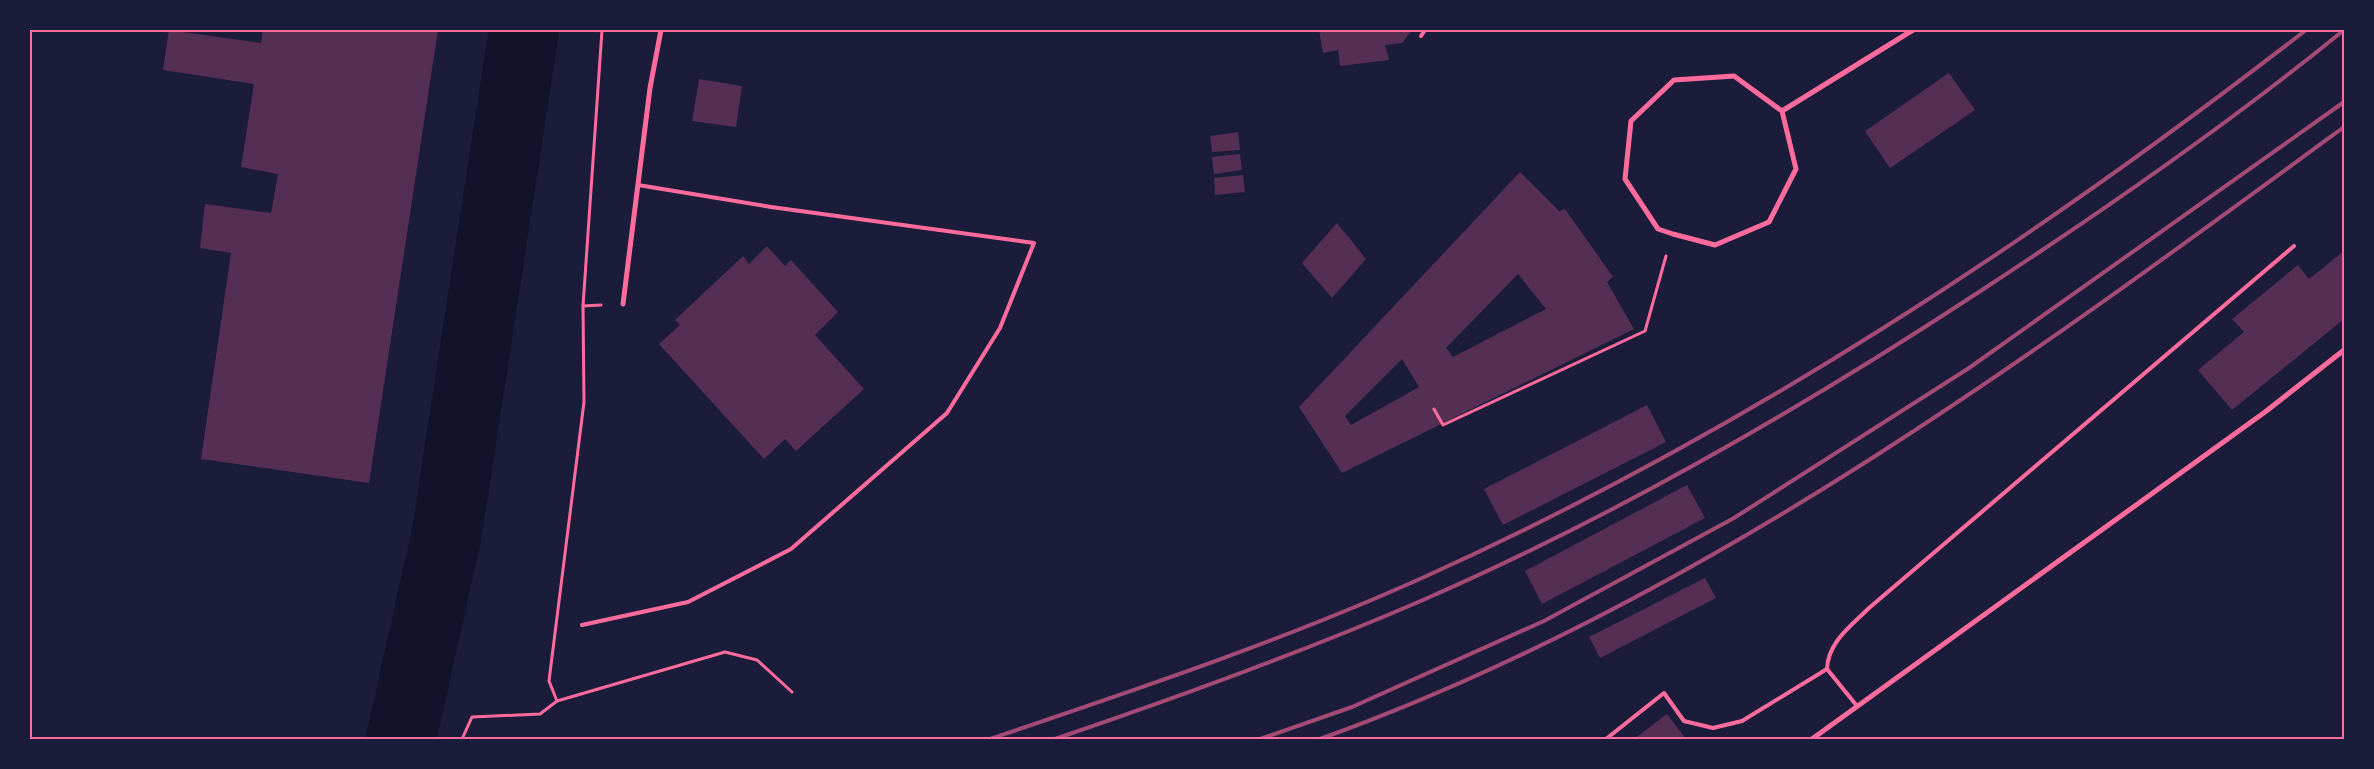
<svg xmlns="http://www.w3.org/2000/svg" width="2374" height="769" font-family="Georgia,serif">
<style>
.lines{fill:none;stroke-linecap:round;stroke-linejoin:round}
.river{stroke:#12122b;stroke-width:70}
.building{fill:#542f53;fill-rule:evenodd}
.path{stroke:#ff6b9d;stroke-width:3}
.service{stroke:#ff6b9d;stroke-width:4}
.minor{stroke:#ff6b9d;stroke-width:5}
.rail{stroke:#a44b75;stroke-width:4}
.neatline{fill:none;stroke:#ff6b9d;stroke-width:2}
</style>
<rect width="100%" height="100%" fill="#1b1b3a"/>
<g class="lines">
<path class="river" d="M401,739L447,532L524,30"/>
</g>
<g class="building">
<path d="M169,30L261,43L263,30H438L369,483L201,459L231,253L200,248L205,204L271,213L278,174L241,167L254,84L163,70Z"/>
<path d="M1319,30H1412L1402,43L1385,45L1389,60L1340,66L1338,50L1323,53Z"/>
<path d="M1949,73L1975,110L1890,168L1865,131Z"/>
<path d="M699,79L742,86L736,127L692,121Z"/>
<path d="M1238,132L1240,150L1212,152L1210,136Z"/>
<path d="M1240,154L1242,170L1214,174L1212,157Z"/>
<path d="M1520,172L1559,211L1565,209L1613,277L1607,282L1634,329L1342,473L1299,407ZM1518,274L1546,309L1453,357L1446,348ZM1402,359L1419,387L1351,425L1345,416Z"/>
<path d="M1243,175L1245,192L1215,195L1214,178Z"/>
<path d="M1337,223L1366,259L1332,298L1302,263Z"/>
<path d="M767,246L785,266L791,260L838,312L815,335L864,389L796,451L785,439L764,459L659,344L680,325L675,320L743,256L749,264Z"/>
<path d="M2344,251V319L2232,410L2198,370L2244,332L2232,319L2298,265L2309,279Z"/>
<path d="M1647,405L1666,442L1503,525L1484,489Z"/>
<path d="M1687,485L1705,518L1542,604L1525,571Z"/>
<path d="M1705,578L1716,598L1600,658L1589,637Z"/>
<path d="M1667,714L1686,739H1634Z"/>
</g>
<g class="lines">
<g class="path">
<path d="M583,306L602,30"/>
<path d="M1434,409L1443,425L1645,331L1666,256"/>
<path d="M557,701L549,681L584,402L583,306L601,305"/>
<path d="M462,739L472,717L540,714L557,701L725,652L757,660L792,692"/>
</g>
<g class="service">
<path d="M1421,36L1425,30"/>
<path d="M582,625L688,602L791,549L947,413L1000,328L1034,243L771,207L638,185"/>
<path d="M1857,706L1827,669C1828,642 1851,626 1869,608L2294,246"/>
<path d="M1606,739L1664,693L1684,721L1713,728L1742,721L1827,669"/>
</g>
<g class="minor">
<path d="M1734,76L1782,111L1796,169L1769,222L1715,245L1673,234L1658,229L1625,179L1631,121L1674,80Z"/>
<path d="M1782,111L1913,30"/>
<path d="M623,304L650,88L661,30"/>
<path d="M1812,739L2265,412L2344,350"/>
</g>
<g class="rail">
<path d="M990,739C1135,690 1282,641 1422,578C1739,435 2031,243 2306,30"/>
<path d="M1055,739C1179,697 1303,652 1423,600C1618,515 1804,407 1982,290C2106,209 2229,124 2344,30"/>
<path d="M1260,739L1352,707L1544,621L1734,518L1969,368L2344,102"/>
<path d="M1320,739C1694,605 2026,360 2344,127"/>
</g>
</g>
<rect width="2374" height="769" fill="none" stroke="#1b1b3a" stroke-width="62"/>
<rect x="31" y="31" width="2312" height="707" class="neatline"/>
</svg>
